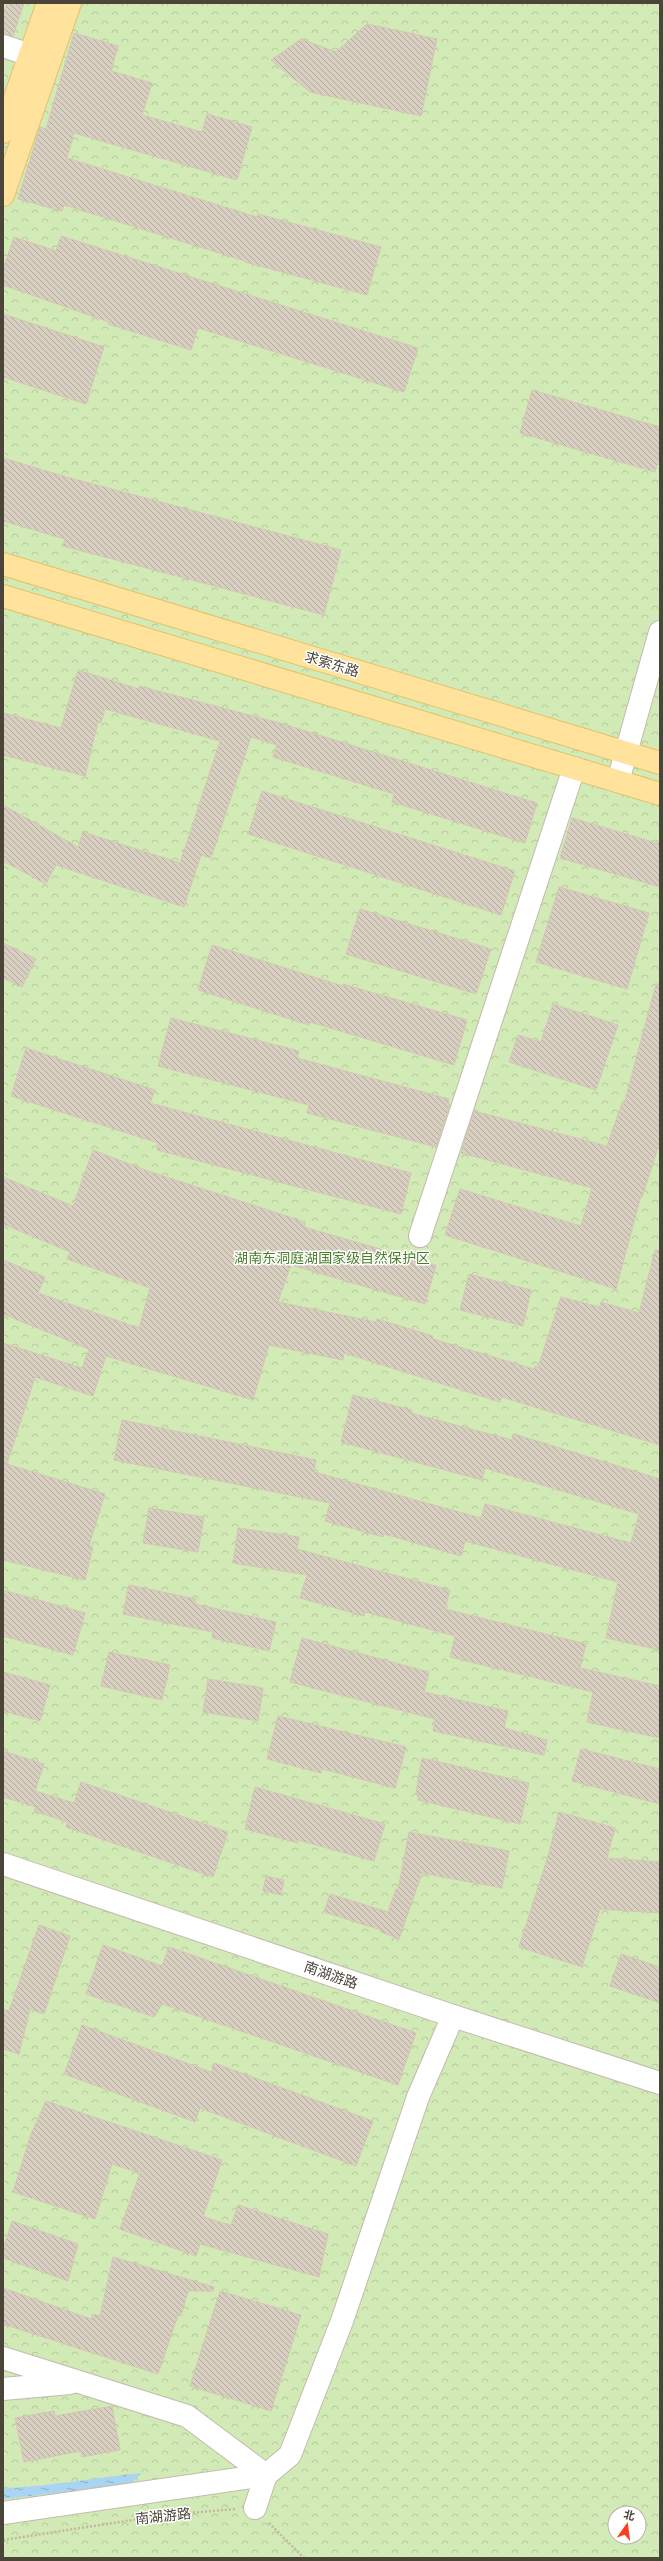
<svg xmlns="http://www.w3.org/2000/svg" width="663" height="2561" font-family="'Space Grotesk','Noto Sans SC',sans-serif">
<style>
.park{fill:url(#park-crowns);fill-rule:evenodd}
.water{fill:url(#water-ripples)}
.building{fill:url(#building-back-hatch);stroke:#d3c7b4}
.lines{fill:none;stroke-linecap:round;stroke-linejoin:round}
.minor-casing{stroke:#c2bbae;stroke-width:24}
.major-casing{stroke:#e6c16a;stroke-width:24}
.path{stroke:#c4b79f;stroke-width:2.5;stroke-dasharray:2 2;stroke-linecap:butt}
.minor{stroke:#fff;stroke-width:22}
.major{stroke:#ffe39c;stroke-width:22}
.labels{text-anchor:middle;stroke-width:3;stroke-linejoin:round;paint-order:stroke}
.street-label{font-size:14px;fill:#4b4439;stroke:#fff}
.park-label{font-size:14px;fill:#4a7f2a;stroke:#fff}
</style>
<defs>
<pattern id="park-crowns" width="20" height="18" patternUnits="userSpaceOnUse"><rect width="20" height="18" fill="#d2eab5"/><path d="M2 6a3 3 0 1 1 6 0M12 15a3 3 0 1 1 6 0" fill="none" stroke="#b6ca9c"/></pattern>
<pattern id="water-ripples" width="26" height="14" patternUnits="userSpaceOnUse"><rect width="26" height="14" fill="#a9d4f2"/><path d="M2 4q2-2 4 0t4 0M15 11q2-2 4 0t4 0" fill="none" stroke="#8caec5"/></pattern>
<pattern id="building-back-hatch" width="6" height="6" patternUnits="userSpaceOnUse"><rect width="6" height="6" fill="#d8cfc1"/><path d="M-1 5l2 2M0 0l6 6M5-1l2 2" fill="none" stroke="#b1aa9e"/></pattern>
</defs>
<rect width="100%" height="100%" fill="#f6f3ec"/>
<path class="park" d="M3,3H660V2558H3ZM615,2513H639V2537H615Z"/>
<path class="water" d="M142,2473L129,2485L3,2499V2488C50,2487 95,2477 142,2473Z"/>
<g class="building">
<path d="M7,3H24L13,36L3,34V14Z"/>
<path d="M367,24L437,39L421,116L310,92L271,60L301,39L336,52Z"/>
<path d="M74,33L118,46L111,71L152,83L142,115L202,132L207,114L252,127L237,180L74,133L67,158L257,217L258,214L381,247L367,295L245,262V261L64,205L62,211L18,199L40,127L46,129Z"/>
<path d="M61,236L418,348L404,392L198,328L191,350L108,324L109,322L3,285V269L14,237L56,251Z"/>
<path d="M3,314L104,347L86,404L3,377Z"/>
<path d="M532,390L660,427V455L655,472L520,433Z"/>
<path d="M3,458L63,476L341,550L324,615L63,546L65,539L3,521Z"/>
<path d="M78,670L139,689V686L280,723L537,803L525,843L392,802L394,794L273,757L277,745L251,737L211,858L201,855L184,907L56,865L46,884L3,861V805L78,847L83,832L180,863L220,741L105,709L101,723L98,722L85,776L3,755V713L61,728Z"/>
<path d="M262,791L515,871L501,915L248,834Z"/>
<path d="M572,818L660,844V887L560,858Z"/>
<path d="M559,887L649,913L627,989L536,962Z"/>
<path d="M360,909L491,949L476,994L346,954Z"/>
<path d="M3,943L36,959L22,987L3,978Z"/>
<path d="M212,945L343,986V984L467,1020L454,1065L310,1022L309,1025L198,990Z"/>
<path d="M656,984H660V1142L642,1197L641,1196L616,1289L445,1235L460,1189L581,1226L592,1188L461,1153L474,1111L607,1146L622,1103L624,1104Z"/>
<path d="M553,1004L618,1025L596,1090L509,1062L518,1035L541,1042Z"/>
<path d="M171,1018L299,1051L297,1058L449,1099L448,1104H450L436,1147L307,1113L309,1105L158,1066Z"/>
<path d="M26,1048L155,1090L150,1103L411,1173L401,1214L157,1150L158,1143L11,1096Z"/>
<path d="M93,1150L145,1170L305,1222L304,1227L436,1265L425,1304L291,1265L278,1302L376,1322L377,1319L433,1336V1339L534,1369L535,1366L538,1367L561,1297L600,1307L601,1302L639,1313L655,1250L660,1251V1445L501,1397L500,1402L344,1353L343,1360L269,1345L253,1400L106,1356L93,1396L35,1377L7,1464L105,1494L89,1546L93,1547L85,1580L3,1560V1343L82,1368L89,1349L3,1314V1260L45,1277L38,1293L139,1328L150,1288L67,1259L70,1252L3,1224V1177L73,1206Z"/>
<path d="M469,1274L531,1290L523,1326L460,1310Z"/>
<path d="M353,1395L412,1410L411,1413L512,1440L514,1434L660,1479V1650L606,1638L618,1582L465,1541L461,1556L384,1534L383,1537L325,1521L330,1503L114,1460L122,1420L316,1460L314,1472L481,1518L485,1504L631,1543L639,1514L485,1468L482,1480L341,1442Z"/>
<path d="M149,1508L204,1517L198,1552L143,1543Z"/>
<path d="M238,1528L299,1537L297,1549L450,1590L445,1609L586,1644L580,1668L660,1686V1738L587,1722L593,1692L450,1657L455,1636L365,1612L364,1616L300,1598L307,1575L233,1563Z"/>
<path d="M129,1585L196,1599L195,1604L276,1622L269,1651L212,1638L213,1632L123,1614Z"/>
<path d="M3,1590L85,1613L73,1655L3,1636Z"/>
<path d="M302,1638L429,1672L424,1692L508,1711L504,1728L547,1740L544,1755L433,1731L435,1719L290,1682Z"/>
<path d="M109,1652L170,1665L162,1700L101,1686Z"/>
<path d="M3,1672L50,1685L40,1721L3,1711Z"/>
<path d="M208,1679L263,1688L258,1721L203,1712Z"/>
<path d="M278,1716L406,1747L395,1788L322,1769L321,1773L267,1759Z"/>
<path d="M581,1749L660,1769V1804L572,1781Z"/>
<path d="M3,1751L44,1764L35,1791L74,1803L81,1782L228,1832L213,1877L66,1827L68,1822L34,1811L36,1807L3,1797Z"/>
<path d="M422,1758L529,1783L520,1824L418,1800L419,1794L416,1793Z"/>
<path d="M255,1787L385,1824L374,1861L298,1840V1843L245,1829Z"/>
<path d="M559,1812L615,1828L607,1858L660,1862V1913L600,1909L582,1967L519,1947L549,1853Z"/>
<path d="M409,1832L509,1851L502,1888L422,1873L399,1939L381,1932V1930L324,1912L330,1894L388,1912L396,1889L398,1890Z"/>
<path d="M266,1876L284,1880L281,1895L263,1891Z"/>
<path d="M39,1925L70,1936L44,2014L30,2009L19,2054L3,2049V2009L9,2011Z"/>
<path d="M103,1945L162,1966L169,1947L416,2033L398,2085L162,2004L154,2017L86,1994Z"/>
<path d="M621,1954L660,1967V2003L610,1986Z"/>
<path d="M82,2025L211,2072L214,2063L373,2121L356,2166L200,2108L195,2122L64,2074Z"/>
<path d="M46,2101L222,2160L203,2217L231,2225L238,2205L328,2234L319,2277L200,2244L196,2256L120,2229L140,2173L112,2164L95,2219L13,2192L31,2134Z"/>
<path d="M12,2221L78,2244L68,2281L3,2258V2249Z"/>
<path d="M113,2257L214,2287L213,2291H188L181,2316L178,2315L158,2374L3,2324V2288L91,2319L93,2314L100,2316Z"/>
<path d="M220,2291L301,2315L271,2411L190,2386Z"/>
<path d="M112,2406L120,2450L82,2457L81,2451L24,2462L15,2418L54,2411L55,2416Z"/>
</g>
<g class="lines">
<g class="minor-casing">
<g id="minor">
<path d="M3,46L30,55"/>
<path d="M618,781L660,632"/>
<path d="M420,1236L574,768"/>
<path d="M3,1864L453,2016L660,2083"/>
<path d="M3,2358L187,2416L266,2475L255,2508"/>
<path d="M3,2389L70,2383"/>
<path d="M3,2513L266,2475L290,2455L342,2321L418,2097L453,2016"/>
</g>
</g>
<g class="major-casing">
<g id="major">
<path d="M3,132L48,3"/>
<path d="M3,195L70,3"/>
<path d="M3,564L660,763"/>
<path d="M3,596L660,794"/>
</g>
</g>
<g class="path">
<path d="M269,2523L304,2558"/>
<path d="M3,2540L165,2515L236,2509"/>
</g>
<use href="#minor" class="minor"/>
<use href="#major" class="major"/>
</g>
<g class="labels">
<g class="street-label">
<text transform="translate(332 664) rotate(17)" y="5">求索东路</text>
<text transform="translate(331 1975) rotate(19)" y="5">南湖游路</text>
<text transform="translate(163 2516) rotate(-6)" y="5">南湖游路</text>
</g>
<g class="park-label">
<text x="332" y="1263">湖南东洞庭湖国家级自然保护区</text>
</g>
</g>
<rect width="663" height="2561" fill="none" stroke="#4b4439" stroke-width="8"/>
<g transform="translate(627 2525) rotate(14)"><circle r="19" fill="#ffffff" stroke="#b7b4b0"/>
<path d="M0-3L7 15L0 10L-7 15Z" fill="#fc3f1d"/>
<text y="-6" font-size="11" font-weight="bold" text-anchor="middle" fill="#4b4439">北</text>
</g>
</svg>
